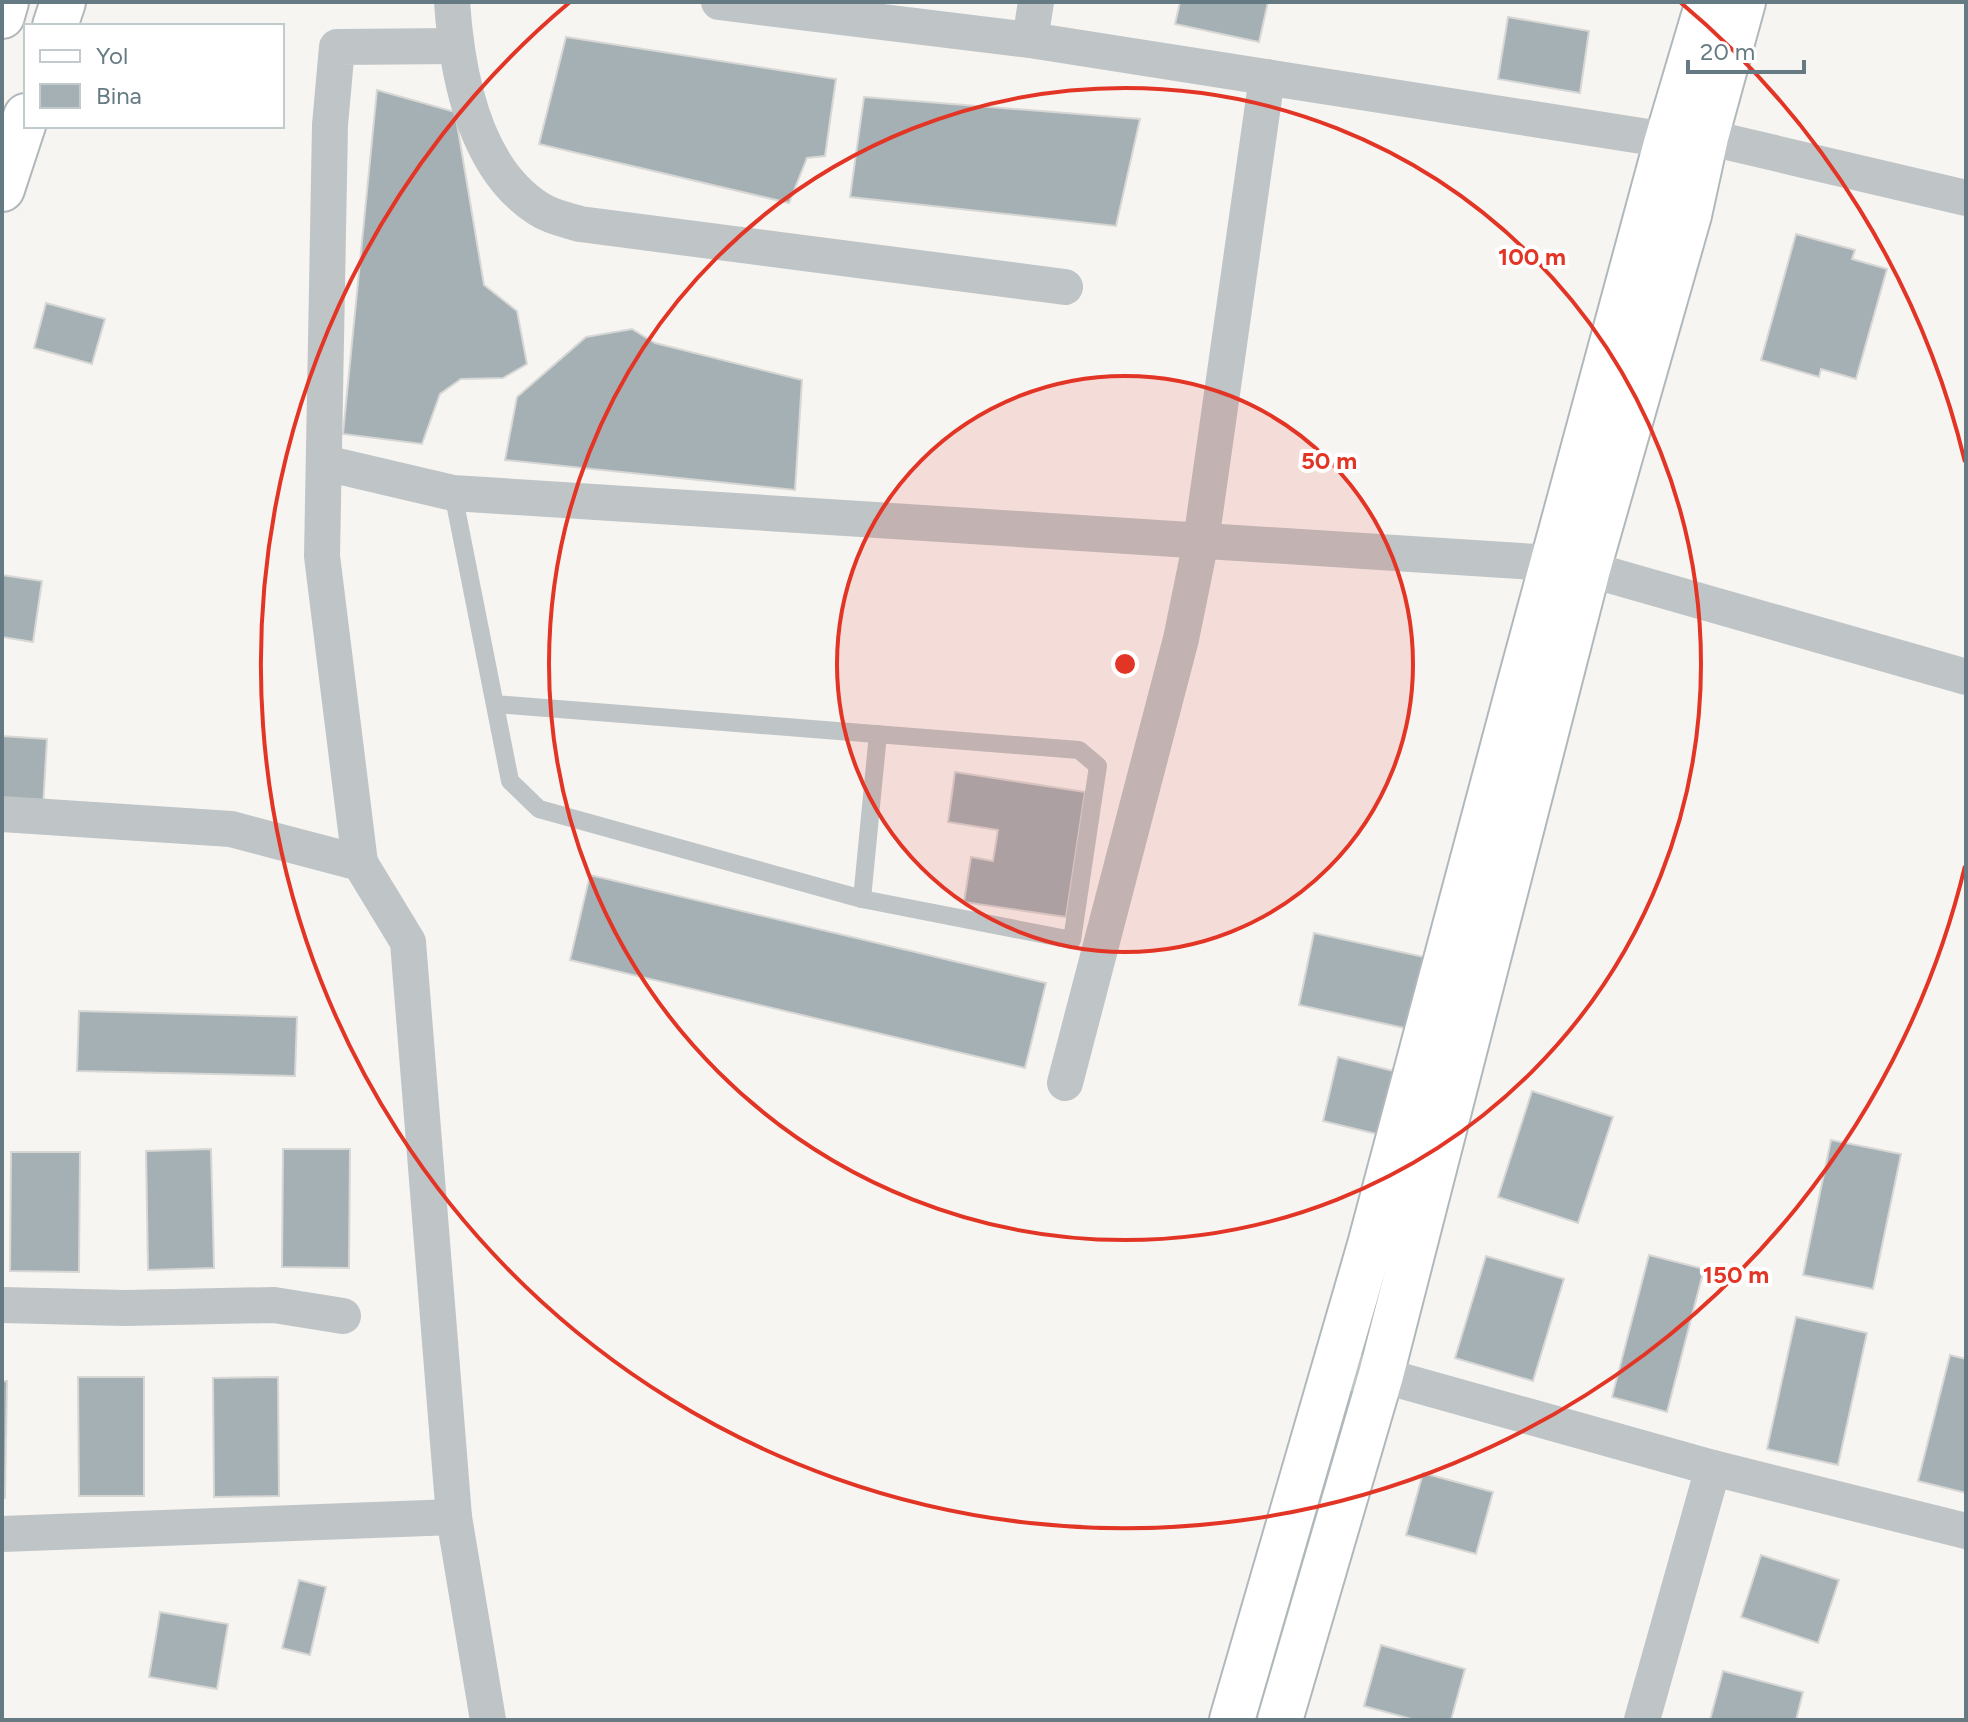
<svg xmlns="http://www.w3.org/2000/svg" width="1968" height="1722" font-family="Figtree,sans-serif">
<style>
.building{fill:#a5b0b4;stroke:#d7d7d5;stroke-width:2}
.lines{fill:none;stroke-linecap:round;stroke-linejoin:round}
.secondary-casing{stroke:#b1b8bb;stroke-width:48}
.highway-casing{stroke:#b2b7b9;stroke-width:48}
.lane{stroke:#bfc4c6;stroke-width:18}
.street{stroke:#bfc4c6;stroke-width:36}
.secondary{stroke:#fff;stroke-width:44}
.highway{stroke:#fff;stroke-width:44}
.ring{fill:none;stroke:#e33525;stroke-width:4}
.centre{fill:#e33525;stroke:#fff;stroke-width:4}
.ring-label{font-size:24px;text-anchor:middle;font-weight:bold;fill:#e33525;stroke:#fff;stroke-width:8;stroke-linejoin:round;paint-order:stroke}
</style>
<rect width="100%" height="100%" fill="#f6f5f2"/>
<g class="building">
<path d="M1180,2H1268L1259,42L1175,24Z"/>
<path d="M1508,17L1589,31L1580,93L1498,79Z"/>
<path d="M566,37L836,79L825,156L807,158L789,203L539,144Z"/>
<path d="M377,90L455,112L484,285L517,311L527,364L503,378L461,379L440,394L422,444L343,434Z"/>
<path d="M864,97L1140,119L1116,226L850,197Z"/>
<path d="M1796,234L1855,250L1852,259L1887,269L1856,379L1821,369L1819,377L1761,360Z"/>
<path d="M46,303L105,319L92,364L34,348Z"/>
<path d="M632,329L655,343L802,380L795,490L505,460L517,397L586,337Z"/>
<path d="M2,575L42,581L33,642L2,637Z"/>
<path d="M2,736L47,739L43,807L2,805Z"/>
<path d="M955,772L1085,792L1066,917L964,902L971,857L993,861L998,830L948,822Z"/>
<path d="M590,875L1046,983L1025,1068L570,960Z"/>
<path d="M1314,933L1433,959L1418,1031L1299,1005Z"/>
<path d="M79,1011L297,1017L295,1076L77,1071Z"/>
<path d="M1338,1057L1405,1074L1389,1137L1323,1121Z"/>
<path d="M1532,1091L1613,1117L1578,1223L1498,1197Z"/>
<path d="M1831,1140L1901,1154L1873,1289L1803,1275Z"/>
<path d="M211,1149L214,1268L148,1270L146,1151Z"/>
<path d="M283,1149H350L349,1268L282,1267Z"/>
<path d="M11,1152H80L79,1272L10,1271Z"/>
<path d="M1649,1255L1704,1269L1667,1412L1612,1397Z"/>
<path d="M1486,1256L1564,1279L1533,1381L1455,1358Z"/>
<path d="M1796,1317L1867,1333L1838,1465L1767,1449Z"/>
<path d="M1950,1355L1966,1359V1493L1918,1481Z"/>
<path d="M78,1377H144V1496H79Z"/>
<path d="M278,1377L279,1496L214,1497L213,1378Z"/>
<path d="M2,1381H7L5,1498H2Z"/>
<path d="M1423,1473L1493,1492L1476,1554L1406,1535Z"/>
<path d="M1761,1555L1839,1580L1818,1643L1741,1617Z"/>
<path d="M299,1580L326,1587L310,1655L282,1648Z"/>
<path d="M160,1612L228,1624L217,1689L149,1677Z"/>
<path d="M1381,1645L1465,1669L1451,1720H1415L1364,1706Z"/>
<path d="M1723,1671L1803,1692L1796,1720H1710Z"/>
</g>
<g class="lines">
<g class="secondary-casing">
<g id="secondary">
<path d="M55,26L63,2"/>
<path d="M2,189L26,116"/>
<path d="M1232,1720L1370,1245L1517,694L1667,140L1708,2"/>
<path d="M1280,1720L1381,1375L1588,569L1689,215L1706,137L1743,2"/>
</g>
</g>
<g class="highway-casing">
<path id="highway" d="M2,16L6,2"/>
</g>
<g class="lane">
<path d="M453,493L510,781L539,809L862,899L1072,940L1098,766L1079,750L495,704"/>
<path d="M862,899L878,734"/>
</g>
<g class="street">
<path d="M452,2C457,74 474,168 539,209C551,217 567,220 580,224L1065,287"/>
<path d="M719,2L1030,40L1667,140L1706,137L1966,198"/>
<path d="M1030,40L1036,2"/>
<path d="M325,463L453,493L1552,563L1588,569L1966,677"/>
<path d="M2,814L231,829L360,863L408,942L454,1517L488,1720"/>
<path d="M360,863L322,556L330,125L337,47L456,46"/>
<path d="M1065,1083L1181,639L1201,541L1267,77"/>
<path d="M2,1305L125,1308L274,1305L343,1316"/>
<path d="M1334,1371L1381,1375L1713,1468L1966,1531"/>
<path d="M2,1534L454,1517"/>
<path d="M1642,1720L1713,1468"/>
</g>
<use href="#secondary" class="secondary"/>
<use href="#highway" class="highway"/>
</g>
<circle cx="1125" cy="664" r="288" fill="#e33525" fill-opacity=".12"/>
<g class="ring">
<circle cx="1125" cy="664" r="288"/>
<circle cx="1125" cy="664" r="576"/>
<path d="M1965 866A864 864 0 1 1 570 2M1680 2A864 864 0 0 1 1965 462"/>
</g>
<circle cx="1125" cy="664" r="12" class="centre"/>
<g class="ring-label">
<text x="1532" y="265">100 m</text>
<text x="1329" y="469">50 m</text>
<text x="1736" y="1283">150 m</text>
</g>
<rect width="1968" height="1722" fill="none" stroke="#657a83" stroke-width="8"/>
<rect x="24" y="24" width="260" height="104" fill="#ffffff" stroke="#c1cacd" stroke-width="2"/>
<rect x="40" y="50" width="40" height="12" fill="#ffffff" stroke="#c1cacd" stroke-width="2"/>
<text x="96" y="64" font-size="24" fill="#657a83">Yol</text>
<rect x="40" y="84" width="40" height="24" fill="#a5b0b4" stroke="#c1cacd" stroke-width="2"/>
<text x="96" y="104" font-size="24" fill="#657a83">Bina</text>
<path d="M1688 60v12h116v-12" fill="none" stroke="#657a83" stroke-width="4"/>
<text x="1700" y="60" font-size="24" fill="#657a83" stroke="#ffffff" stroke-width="6" paint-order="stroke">20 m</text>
</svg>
